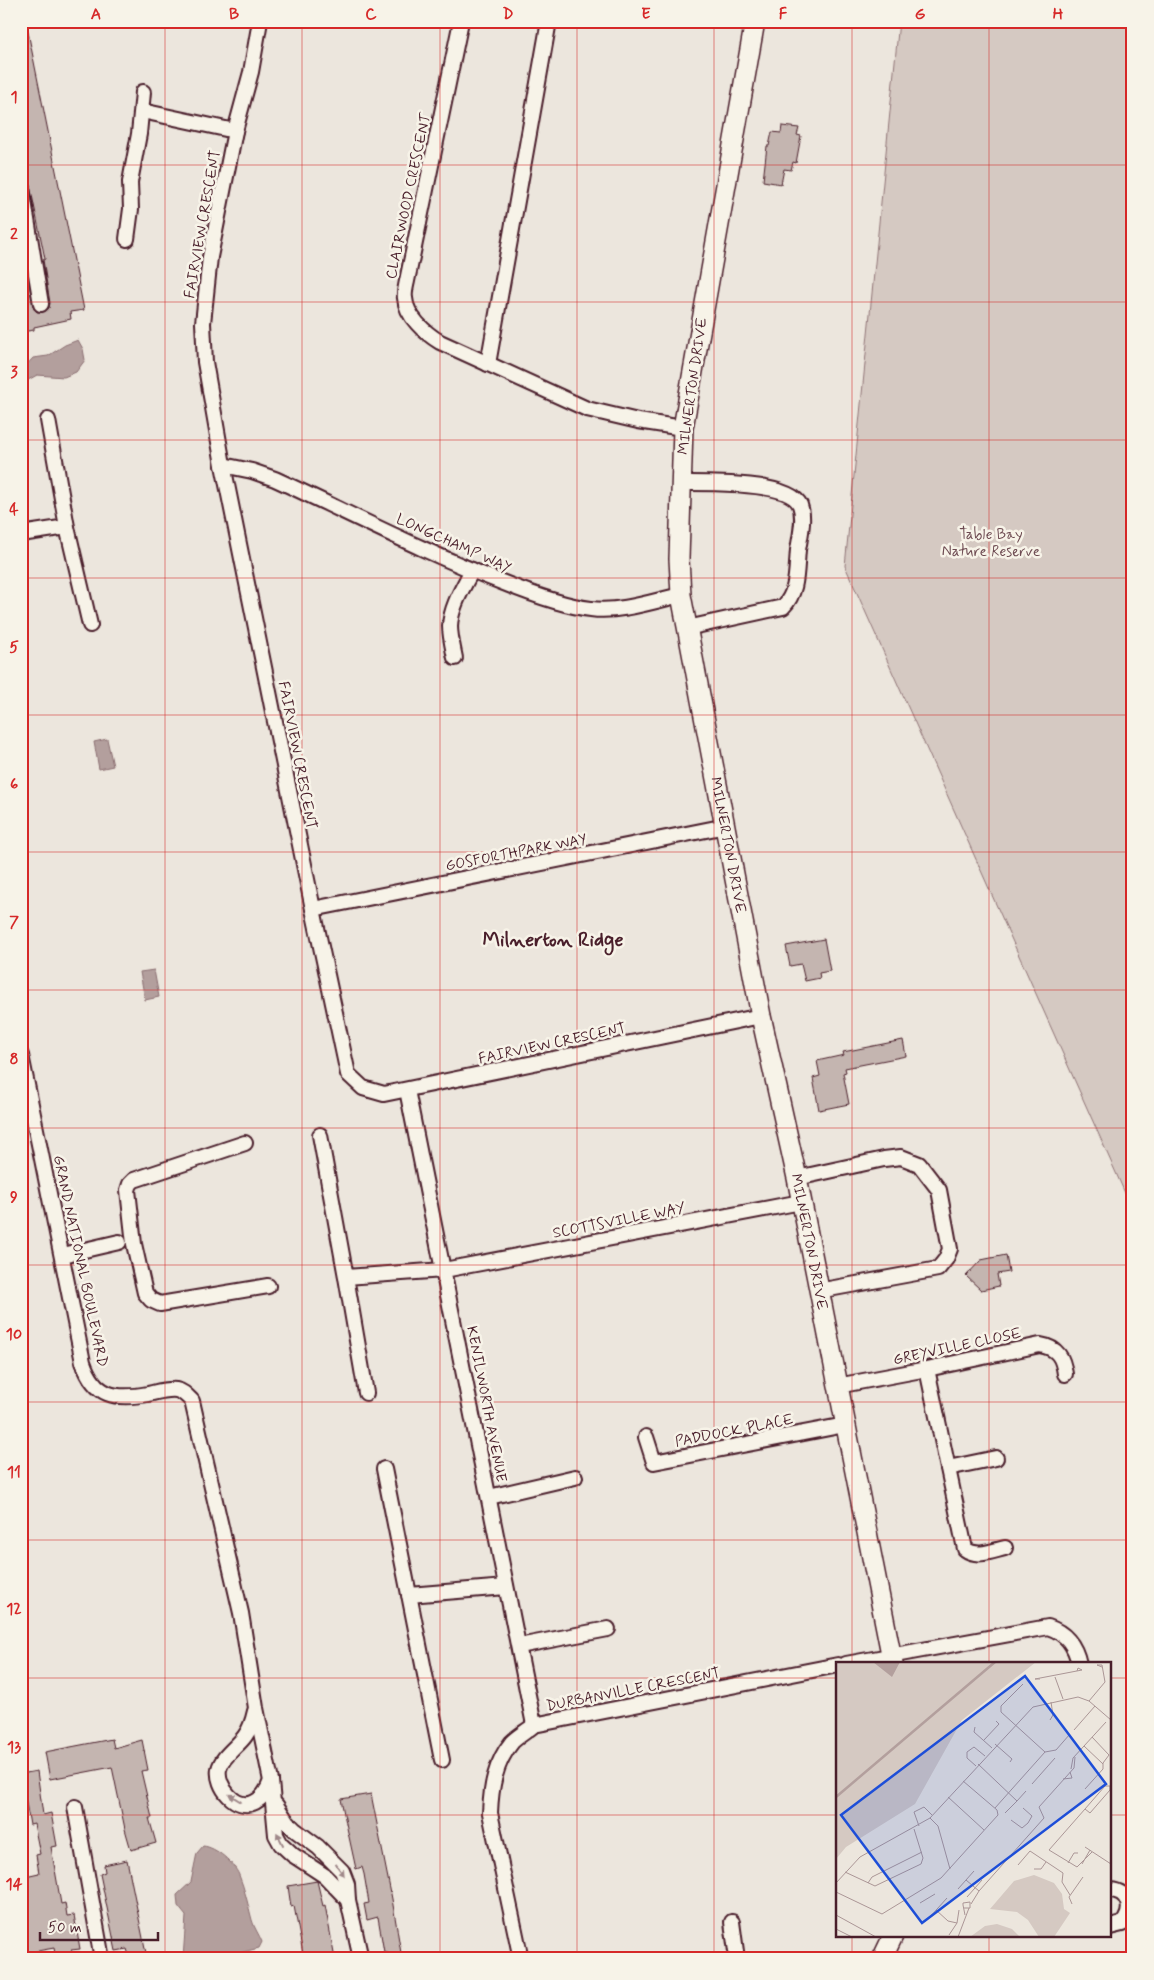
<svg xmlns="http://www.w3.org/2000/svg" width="1154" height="1980" font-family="Mynerve,sans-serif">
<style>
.green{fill:#d5c9c2;stroke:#907476}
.water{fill:#b39f9d;stroke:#896c6f}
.building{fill:#c4b5b0;stroke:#4a1f2b}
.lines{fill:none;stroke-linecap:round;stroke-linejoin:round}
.street-casing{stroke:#4a1f2b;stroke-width:18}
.secondary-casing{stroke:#4a1f2b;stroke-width:22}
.street{stroke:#f7f3e8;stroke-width:14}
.secondary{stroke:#f7f3e8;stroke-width:19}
.oneway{fill:#a0898a}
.grid{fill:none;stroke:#d62828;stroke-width:1;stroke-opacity:0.55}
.labels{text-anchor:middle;stroke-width:5;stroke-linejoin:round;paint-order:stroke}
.street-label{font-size:15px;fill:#4a1f2b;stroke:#f7f3e8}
.park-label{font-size:15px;fill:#6d4a51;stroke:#f7f3e8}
.district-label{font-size:20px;font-weight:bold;fill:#4a1f2b;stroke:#f7f3e8}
.inset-river{fill:none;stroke:#b39f9d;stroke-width:2.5}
.inset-road{fill:none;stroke:#ab9696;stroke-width:1}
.view{fill:#1d4ed8;fill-opacity:0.15;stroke:#1d4ed8;stroke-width:2.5}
.inset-edge{fill:none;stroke:#4a1f2b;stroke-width:2.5}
.neatline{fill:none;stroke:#d62828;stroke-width:2}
.grid-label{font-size:16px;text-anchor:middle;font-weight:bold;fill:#d62828}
</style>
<rect width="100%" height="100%" fill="#ece6dd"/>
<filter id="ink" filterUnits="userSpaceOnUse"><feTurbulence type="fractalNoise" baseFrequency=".02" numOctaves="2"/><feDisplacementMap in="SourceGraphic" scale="10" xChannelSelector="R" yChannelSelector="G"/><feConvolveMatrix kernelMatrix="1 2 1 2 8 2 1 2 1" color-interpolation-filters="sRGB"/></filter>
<g filter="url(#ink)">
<path class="green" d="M899,21H1133V1211L845,566Z"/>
<g class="water">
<path d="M78,340L83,349L85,360L76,372L64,377L37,375L21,384V371L33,358L48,356L65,345Z"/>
<path d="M107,739L113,766L99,769L94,742Z"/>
<path d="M154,970L159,997L145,1000L140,972Z"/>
<path d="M203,1846C216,1847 234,1863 239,1875C245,1890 248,1905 252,1920C254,1928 259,1934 262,1942L259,1948L215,1959H183L186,1916L178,1906L177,1895L191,1882L197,1853Z"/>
</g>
<g class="building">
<path d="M27,27L84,310L70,312L71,319L34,327V330L21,332V265L25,264L34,309L37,312H43L49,308L50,303L43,260L45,259L21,141V28Z"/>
<path d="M782,126L799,128L797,135L801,136L796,163L793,162L791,170L784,169L781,184L763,181L767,146H769L772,132L781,133Z"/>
<path d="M824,939L830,971L819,973L820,978L805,981L801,964L790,966L786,946Z"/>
<path d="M903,1040L906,1056L845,1068L846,1072L843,1073L849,1104L819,1110L813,1078L820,1076L817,1061L844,1055L843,1052Z"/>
<path d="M1006,1255L1009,1272L997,1274L999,1286L981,1290L966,1276L981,1260Z"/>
<path d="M112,1739L114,1748L142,1740L148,1770L141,1771L152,1818H149L156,1843L131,1850L125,1829L112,1767L50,1779L45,1752Z"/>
<path d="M37,1771L43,1815L51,1813L57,1846L51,1847L61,1904L65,1903L67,1916L74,1915L80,1949L71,1950L73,1959H56L54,1948L21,1954V1877L39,1873L36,1855L40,1854L34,1824L30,1825L25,1797L21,1798V1774Z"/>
<path d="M371,1794L392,1899L402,1959H388L387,1952H384L378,1917L367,1920L364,1904L369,1903L364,1874L362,1867L356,1869L344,1814L341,1799Z"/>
<path d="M127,1860L146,1953L130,1958L127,1949L116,1951L100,1874L105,1872L104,1865Z"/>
<path d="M317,1881L323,1906L325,1905L335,1959H304L294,1906L291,1907L288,1886Z"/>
</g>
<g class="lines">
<g class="street-casing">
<g id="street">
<path d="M260,21L251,72L235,131L210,257L203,323L205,362L223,465L313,909L348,1074L363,1088L384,1094L761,1016"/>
<path d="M461,21L407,281C406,286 404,293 405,298C406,316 425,333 440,342L587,409L638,421L683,428"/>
<path d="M142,111L235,131"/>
<path d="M21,183L41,304"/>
<path d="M127,239L131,209L130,182L139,134L143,92"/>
<path d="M488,364L549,21"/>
<path d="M48,420L67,527L90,625"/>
<path d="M223,465L252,471L275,479C351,514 426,553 504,583C529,593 564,606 591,609C619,613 654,601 681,595"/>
<path d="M680,483C703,483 790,481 800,505C805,518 800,537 798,550C796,571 798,592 783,607L687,628"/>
<path d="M21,534L67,527"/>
<path d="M455,658C453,648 450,636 450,626C451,606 463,588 472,570"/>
<path d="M313,909L726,826"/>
<path d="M21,1055L83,1362C95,1397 115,1400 148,1394C157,1392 167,1389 176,1390C183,1391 187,1396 192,1401L241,1613L256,1708L271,1781L276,1835L281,1844L293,1855L325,1876L348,1900"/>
<path d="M407,1090L534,1725"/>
<path d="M320,1135L346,1277"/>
<path d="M245,1143L134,1180L130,1184L128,1190L134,1244L145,1293L151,1300L160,1304L268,1286"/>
<path d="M797,1178L884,1159L901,1157L919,1164L939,1190L950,1249L946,1259L938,1269L818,1291"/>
<path d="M63,1255L119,1242"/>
<path d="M927,1369L965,1549C977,1558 992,1551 1005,1548"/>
<path d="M837,1386L927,1369L1040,1345C1058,1348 1063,1358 1065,1374"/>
<path d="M366,1393L346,1277L444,1270L801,1202"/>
<path d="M646,1437L654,1462L845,1425"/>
<path d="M948,1468L996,1458"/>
<path d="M384,1469L442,1760"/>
<path d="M489,1497L575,1477"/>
<path d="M409,1595L506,1587"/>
<path d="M519,1646L608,1629"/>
<path d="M846,1664L1048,1627C1066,1633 1075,1645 1079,1664"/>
<path d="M255,1711C253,1720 251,1728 245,1736C238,1746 222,1756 219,1769C216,1786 236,1812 255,1802C263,1798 268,1789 271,1781"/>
<path d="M276,1805L287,1822L295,1830L318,1847L342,1871L347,1884L348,1900L361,1959"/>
<path d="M75,1807L102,1959"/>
<path d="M1110,1890C1130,1891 1134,1911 1122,1924L1110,1927"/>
<path d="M732,1922L737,1959"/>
<path d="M521,1959L490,1813C491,1787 495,1763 512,1742C518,1736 527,1731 534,1725L838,1665"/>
</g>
</g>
<g class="secondary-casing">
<g id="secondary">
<path id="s1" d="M755,21L683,428L679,559L681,595L761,1016L797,1178L893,1664"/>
<path d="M882,1959L893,1936"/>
</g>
</g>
<use href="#street" class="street"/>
<use href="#secondary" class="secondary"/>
</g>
<defs><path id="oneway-solid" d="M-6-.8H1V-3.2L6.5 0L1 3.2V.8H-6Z" transform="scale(1.25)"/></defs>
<g class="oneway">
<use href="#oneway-solid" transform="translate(235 1798) rotate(-148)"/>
<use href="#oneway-solid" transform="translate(280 1839) rotate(-117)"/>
<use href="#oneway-solid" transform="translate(340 1870) rotate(54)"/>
</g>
</g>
<path class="grid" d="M165,21V1959M302,21V1959M440,21V1959M577,21V1959M714,21V1959M852,21V1664M989,21V1664M21,165H1133M21,302H1133M21,440H1133M21,578H1133M21,715H1133M21,852H1133M21,990H1133M21,1128H1133M21,1265H1133M21,1402H1133M21,1540H1133M21,1678H838M1110,1678H1133M21,1815H838M1110,1815H1133M852,1936V1959M989,1936V1959"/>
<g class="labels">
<g class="street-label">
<text transform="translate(408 196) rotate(-78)" y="5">CLAIRWOOD CRESCENT</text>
<text transform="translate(202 224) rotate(-80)" y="5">FAIRVIEW CRESCENT</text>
<text transform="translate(692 386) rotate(-82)" y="5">MILNERTON DRIVE</text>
<text transform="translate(454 543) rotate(24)" y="5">LONGCHAMP WAY</text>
<text transform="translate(298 755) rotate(79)" y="5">FAIRVIEW CRESCENT</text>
<text dy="5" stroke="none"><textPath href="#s1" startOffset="835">MILNERTON DRIVE</textPath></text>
<text transform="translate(516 852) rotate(-11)" y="5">GOSFORTHPARK WAY</text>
<text transform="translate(552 1043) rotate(-12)" y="5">FAIRVIEW CRESCENT</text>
<text transform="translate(619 1220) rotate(-11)" y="5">SCOTTSVILLE WAY</text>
<text dy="5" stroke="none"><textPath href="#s1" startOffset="1240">MILNERTON DRIVE</textPath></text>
<text transform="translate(81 1261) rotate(78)" y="5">GRAND NATIONAL BOULEVARD</text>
<text transform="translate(957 1346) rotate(-12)" y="5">GREYVILLE CLOSE</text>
<text transform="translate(487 1404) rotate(79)" y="5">KENILWORTH AVENUE</text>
<text transform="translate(734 1430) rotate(-11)" y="5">PADDOCK PLACE</text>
<text transform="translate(633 1689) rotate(-11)" y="5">DURBANVILLE CRESCENT</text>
</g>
<g class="park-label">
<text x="991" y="539">Table Bay<tspan x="991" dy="17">Nature Reserve</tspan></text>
</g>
<g class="district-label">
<text x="553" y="946">Milnerton Ridge</text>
</g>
</g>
<g transform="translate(836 1662)">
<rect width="275" height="275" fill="#ece6dd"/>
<path d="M0,0H200L126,58L79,142L10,185L0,197ZM198,213L218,221L226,232L228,247L234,251L218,275H203L192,258L181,250L154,247L178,219ZM161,262L176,267L184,275H134L149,264Z" fill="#d5c9c2"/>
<path d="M37,0H64L56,15Z" fill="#b39f9d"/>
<path class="inset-river" d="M0,135L159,0"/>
<path class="inset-road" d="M219,15L227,37M204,17H199L246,8L242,6L241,9M184,25L187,22L165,44V50L209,90L220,88L234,72M253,39L269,20L266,3H261L266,5M214,58L217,53L215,40M139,65L138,70L156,86M238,68L259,44M148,78L163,62L160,59M159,82L176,97L174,100M248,84L267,102M142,102L181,139L190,129M140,104L131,96V90L138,85L149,94M235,107L237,96L270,60M227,117L236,116L234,110M196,122L219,96M269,124H274V128L254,151L249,147ZM249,127L267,107V101L273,93L256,75M112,135L148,168M159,146L209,90M249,147L213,188L241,205L256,190M169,151L181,139M94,156L102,164L114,207M175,158L186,166L192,161L196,154L187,146M83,164L78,150L88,145L96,153M249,185L275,202M232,201L238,191H242M246,202L254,188M182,203L194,189L227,211L226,220L234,233M198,207H205L210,200M9,210L39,224L85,202L87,196L78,167M130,218L143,229M0,221L24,195L94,156L197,45L242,35L253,39L275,58M32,221L36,215L86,190M122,227L138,209M0,230L46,252L105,216L162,153L161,148L127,119M131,235L146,218M84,241L99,232M135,242L143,229L208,156L203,145L238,106L239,95M236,242L233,235L247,215M128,246H134V240L127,241V243L129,253M100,248L112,259L121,261M0,253L40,275M92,257L111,236M0,267L16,275M113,273L121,261L123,248M122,275L133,246"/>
<path class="view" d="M189,14L270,122L86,261L5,153Z"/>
<rect width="275" height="275" class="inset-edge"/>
</g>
<rect width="1154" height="1980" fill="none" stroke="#f7f3e8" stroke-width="55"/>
<path d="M40 1932v8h118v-8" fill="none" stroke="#4a1f2b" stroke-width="2.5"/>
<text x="48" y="1932" font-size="15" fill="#4a1f2b" stroke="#f7f3e8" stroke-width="4" paint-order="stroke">50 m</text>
<rect x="28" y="28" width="1098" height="1924" class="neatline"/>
<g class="grid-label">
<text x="96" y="19">A</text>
<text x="234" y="19">B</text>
<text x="371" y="19">C</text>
<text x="508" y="19">D</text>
<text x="646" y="19">E</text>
<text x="783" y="19">F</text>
<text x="920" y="19">G</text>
<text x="1058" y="19">H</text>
<text x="14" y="102">1</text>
<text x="14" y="239">2</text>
<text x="14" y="377">3</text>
<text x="14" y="514">4</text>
<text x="14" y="652">5</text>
<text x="14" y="789">6</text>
<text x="14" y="927">7</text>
<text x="14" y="1064">8</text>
<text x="14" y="1202">9</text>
<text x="14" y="1339">10</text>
<text x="14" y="1477">11</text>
<text x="14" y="1614">12</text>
<text x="14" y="1752">13</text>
<text x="14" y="1889">14</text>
</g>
</svg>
